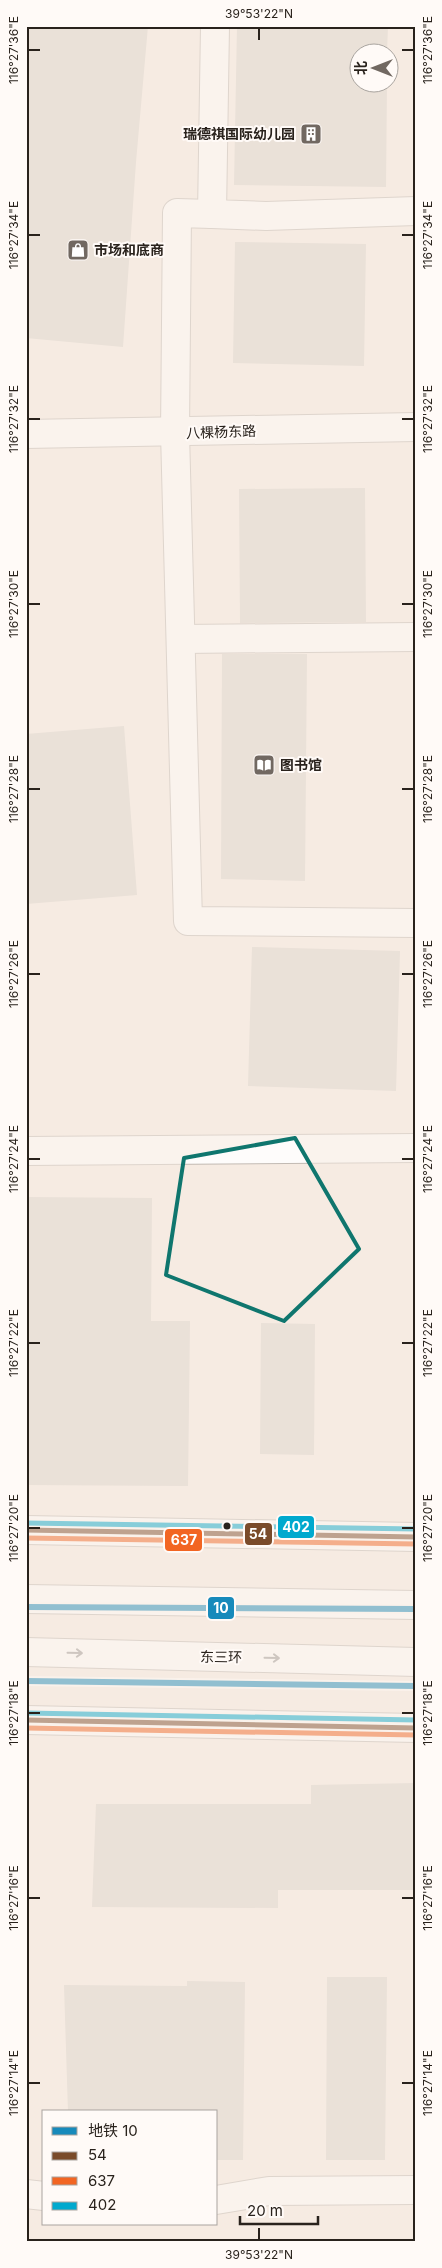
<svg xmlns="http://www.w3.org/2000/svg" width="442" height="2268" font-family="Inter,'Noto Sans SC',sans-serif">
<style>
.building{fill:#dbd4cc}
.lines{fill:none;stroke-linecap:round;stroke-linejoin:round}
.minor-casing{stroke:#c2bab3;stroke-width:30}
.tertiary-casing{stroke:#c2bab3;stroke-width:30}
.trunk-casing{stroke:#c2bab3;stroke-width:30}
.minor{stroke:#fefcfb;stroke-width:28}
.tertiary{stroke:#fefcfb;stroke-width:28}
.trunk{stroke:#fefcfb;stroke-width:28}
.bus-1-casing{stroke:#fffaf7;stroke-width:9}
.bus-2-casing{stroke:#fffaf7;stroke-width:9}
.bus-3-casing{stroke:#fffaf7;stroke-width:9}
.bus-1{stroke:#7a4b2a;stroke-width:5}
.bus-2{stroke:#f26522;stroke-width:5}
.bus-3{stroke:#00a9ce;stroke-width:5}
.metro-1-casing{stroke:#fffaf7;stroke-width:10}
.metro-1{stroke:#178abb;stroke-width:6}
.oneway{stroke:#9e9a97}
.marked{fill:none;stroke:#0f766e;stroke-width:4;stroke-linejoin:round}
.ticks{fill:none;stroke:#29221c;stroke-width:2}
.bus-dot{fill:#29221c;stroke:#fffaf7;stroke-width:2}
.labels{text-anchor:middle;stroke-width:4;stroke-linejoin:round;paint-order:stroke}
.poi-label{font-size:14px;font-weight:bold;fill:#29221c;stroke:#fffaf7;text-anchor:start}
.street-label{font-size:14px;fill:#29221c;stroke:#fffaf7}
.line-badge{stroke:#fffaf7;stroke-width:2}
.badge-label{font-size:14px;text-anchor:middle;font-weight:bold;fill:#fff}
.neatline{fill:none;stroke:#29221c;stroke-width:2}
.ticks-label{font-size:12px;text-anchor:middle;fill:#29221c}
</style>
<rect width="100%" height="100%" fill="#f6ebe2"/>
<g class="building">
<path d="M26,26H148L136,162L123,347L26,338Z"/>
<path d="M237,26H388L387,52H360V82H387L386,187L234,185Z"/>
<path d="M235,242L366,244L364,366L233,363Z"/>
<path d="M365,488L366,622L240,623L239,489Z"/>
<path d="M222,654H307L305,881L221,879Z"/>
<path d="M124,726L137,895L26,904V734Z"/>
<path d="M252,947L400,951L396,1091L248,1086Z"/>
<path d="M26,1197L152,1198L151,1321H190L188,1486L26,1485Z"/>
<path d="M261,1323L315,1324L314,1455L260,1454Z"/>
<path d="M416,1783V1890H278V1908L92,1907L96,1804H311V1785Z"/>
<path d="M327,1977H387L385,2160H326Z"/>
<path d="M187,1981L245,1982L243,2160H216V2112H68L64,1985L187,1986Z"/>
</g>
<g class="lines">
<g class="minor-casing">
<g id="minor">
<path d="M215,26L212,214L266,216L416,211"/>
<path d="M212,214L177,213L175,433L188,921L416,923"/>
<path d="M26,434L416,427"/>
<path d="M181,639L416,637"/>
<path d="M26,1151L416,1148"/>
<path d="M26,2194L44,2196"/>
<path d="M216,2200L269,2191L416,2190"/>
</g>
</g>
<g class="tertiary-casing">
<g id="tertiary">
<path d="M26,1530L416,1537"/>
<path d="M26,1720L416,1728"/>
</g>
</g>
<g class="trunk-casing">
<g id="trunk">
<path d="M26,1599L416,1605"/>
<path d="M26,1652L416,1662"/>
</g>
</g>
<use href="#minor" class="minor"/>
<use href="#tertiary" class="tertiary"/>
<use href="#trunk" class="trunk"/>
<g class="bus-1-casing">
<g id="bus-1">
<path d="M26,1530L416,1537"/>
<path d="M26,1720L416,1728"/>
</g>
</g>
<g class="bus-2-casing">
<g id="bus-2">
<path d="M26,1538L416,1544"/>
<path d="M26,1728L416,1735"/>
</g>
</g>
<g class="bus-3-casing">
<g id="bus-3">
<path d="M26,1523L416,1529"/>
<path d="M26,1713L416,1720"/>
</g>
</g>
<use href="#bus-1" class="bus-1"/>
<use href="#bus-2" class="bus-2"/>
<use href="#bus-3" class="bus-3"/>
<g class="metro-1-casing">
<g id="metro-1">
<path d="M26,1607L416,1609"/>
<path d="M26,1681L416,1686"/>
</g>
</g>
<use href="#metro-1" class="metro-1"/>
</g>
<defs><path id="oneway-shaft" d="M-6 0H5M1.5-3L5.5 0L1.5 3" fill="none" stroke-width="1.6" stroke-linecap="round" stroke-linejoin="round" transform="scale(1.25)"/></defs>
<g class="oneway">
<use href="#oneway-shaft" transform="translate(75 1653) rotate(1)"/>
<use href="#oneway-shaft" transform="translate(272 1658) rotate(1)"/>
</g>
<path d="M0 0H442V2268H0ZM295,1138L359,1249L284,1321L166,1275L184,1158Z" fill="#f6ebe2" fill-opacity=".55" fill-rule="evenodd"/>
<path class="marked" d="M295,1138L359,1249L284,1321L166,1275L184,1158Z"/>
<path class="ticks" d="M259,28V40M28,50H40M402,50H414M28,235H40M402,235H414M28,419H40M402,419H414M28,604H40M402,604H414M28,789H40M402,789H414M28,974H40M402,974H414M28,1159H40M402,1159H414M28,1343H40M402,1343H414M28,1528H40M402,1528H414M28,1713H40M402,1713H414M28,1898H40M402,1898H414M28,2083H40M402,2083H414M259,2228V2240"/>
<defs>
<g id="building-square" transform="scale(1.125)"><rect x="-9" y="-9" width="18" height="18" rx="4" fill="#716861" stroke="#fffaf7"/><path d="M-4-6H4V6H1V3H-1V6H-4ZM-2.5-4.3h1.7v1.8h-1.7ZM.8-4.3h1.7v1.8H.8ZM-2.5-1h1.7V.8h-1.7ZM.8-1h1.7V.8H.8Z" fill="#fff"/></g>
<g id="shop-square" transform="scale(1.125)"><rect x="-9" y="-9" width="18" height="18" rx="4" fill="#716861" stroke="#fffaf7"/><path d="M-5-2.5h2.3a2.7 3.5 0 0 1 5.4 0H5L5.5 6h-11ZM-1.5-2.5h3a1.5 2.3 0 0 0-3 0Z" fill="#fff"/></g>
<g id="library-square" transform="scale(1.125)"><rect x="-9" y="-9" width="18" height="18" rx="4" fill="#716861" stroke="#fffaf7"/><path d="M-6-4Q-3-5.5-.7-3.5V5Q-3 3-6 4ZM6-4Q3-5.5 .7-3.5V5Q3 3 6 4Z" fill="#fff"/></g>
</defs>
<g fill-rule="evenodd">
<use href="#building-square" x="311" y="134"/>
<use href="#shop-square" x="78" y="250"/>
<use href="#library-square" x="264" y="765"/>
</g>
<circle class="bus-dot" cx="227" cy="1526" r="4.5"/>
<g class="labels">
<g class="poi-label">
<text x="295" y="139" text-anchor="end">瑞德祺国际幼儿园</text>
<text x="94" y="255">市场和底商</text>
<text x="280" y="770">图书馆</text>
</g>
<g class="street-label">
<text transform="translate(221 432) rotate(-2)" y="5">八棵杨东路</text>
<text transform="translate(221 1657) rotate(1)" y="5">东三环</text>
</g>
</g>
<g class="line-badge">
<rect x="277" y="1515" width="38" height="24" rx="5" fill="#00a9ce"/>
<rect x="244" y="1522" width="29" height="24" rx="5" fill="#7a4b2a"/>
<rect x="164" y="1528" width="39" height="24" rx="5" fill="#f26522"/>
<rect x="207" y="1596" width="28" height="24" rx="5" fill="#178abb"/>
</g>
<g class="badge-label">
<text x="296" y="1532">402</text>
<text x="258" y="1539">54</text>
<text x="184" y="1545">637</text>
<text x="221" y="1613">10</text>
</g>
<rect width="442" height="2268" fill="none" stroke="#fffaf7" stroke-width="55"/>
<rect x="42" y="2110" width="175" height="115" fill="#fffaf7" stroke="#a9a49f"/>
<rect x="52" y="2127" width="25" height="8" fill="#178abb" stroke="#a9a49f"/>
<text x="88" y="2136" font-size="15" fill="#29221c">地铁 10</text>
<rect x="52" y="2152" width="25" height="8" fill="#7a4b2a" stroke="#a9a49f"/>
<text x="88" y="2160" font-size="15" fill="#29221c">54</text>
<rect x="52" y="2177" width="25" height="8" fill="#f26522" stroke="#a9a49f"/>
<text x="88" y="2186" font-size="15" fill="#29221c">637</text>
<rect x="52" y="2202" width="25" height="8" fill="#00a9ce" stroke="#a9a49f"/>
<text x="88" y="2210" font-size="15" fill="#29221c">402</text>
<g transform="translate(374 68) rotate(270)"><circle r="24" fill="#fffaf7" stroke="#a9a49f"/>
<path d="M0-4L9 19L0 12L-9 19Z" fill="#716861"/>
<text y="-8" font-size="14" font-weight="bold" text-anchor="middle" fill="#29221c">北</text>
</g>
<path d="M240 2216v8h78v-8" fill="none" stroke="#29221c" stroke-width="2.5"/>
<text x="247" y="2216" font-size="15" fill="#29221c" stroke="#fffaf7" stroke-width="4" paint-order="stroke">20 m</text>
<rect x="28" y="28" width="386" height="2212" class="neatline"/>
<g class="ticks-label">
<text x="259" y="18">39°53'22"N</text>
<text transform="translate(428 50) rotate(-90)" y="4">116°27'36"E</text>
<text transform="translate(14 50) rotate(-90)" y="4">116°27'36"E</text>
<text transform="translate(428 235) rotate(-90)" y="4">116°27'34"E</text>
<text transform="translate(14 235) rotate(-90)" y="4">116°27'34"E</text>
<text transform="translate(428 419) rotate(-90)" y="4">116°27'32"E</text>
<text transform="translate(14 419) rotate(-90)" y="4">116°27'32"E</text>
<text transform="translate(428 604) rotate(-90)" y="4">116°27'30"E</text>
<text transform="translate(14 604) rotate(-90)" y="4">116°27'30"E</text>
<text transform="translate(14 789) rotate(-90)" y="4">116°27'28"E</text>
<text transform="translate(428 789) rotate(-90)" y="4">116°27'28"E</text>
<text transform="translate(428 974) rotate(-90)" y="4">116°27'26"E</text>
<text transform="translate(14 974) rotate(-90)" y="4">116°27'26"E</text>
<text transform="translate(428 1159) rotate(-90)" y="4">116°27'24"E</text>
<text transform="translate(14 1159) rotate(-90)" y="4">116°27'24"E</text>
<text transform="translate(428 1343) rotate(-90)" y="4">116°27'22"E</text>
<text transform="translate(14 1343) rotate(-90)" y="4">116°27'22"E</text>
<text transform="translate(14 1528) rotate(-90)" y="4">116°27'20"E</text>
<text transform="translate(428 1528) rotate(-90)" y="4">116°27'20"E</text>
<text transform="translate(14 1713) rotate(-90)" y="4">116°27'18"E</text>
<text transform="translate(428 1713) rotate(-90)" y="4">116°27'18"E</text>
<text transform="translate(428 1898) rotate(-90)" y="4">116°27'16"E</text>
<text transform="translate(14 1898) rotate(-90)" y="4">116°27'16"E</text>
<text transform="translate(14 2083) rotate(-90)" y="4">116°27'14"E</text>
<text transform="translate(428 2083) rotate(-90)" y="4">116°27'14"E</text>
<text x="259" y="2259">39°53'22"N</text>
</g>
</svg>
